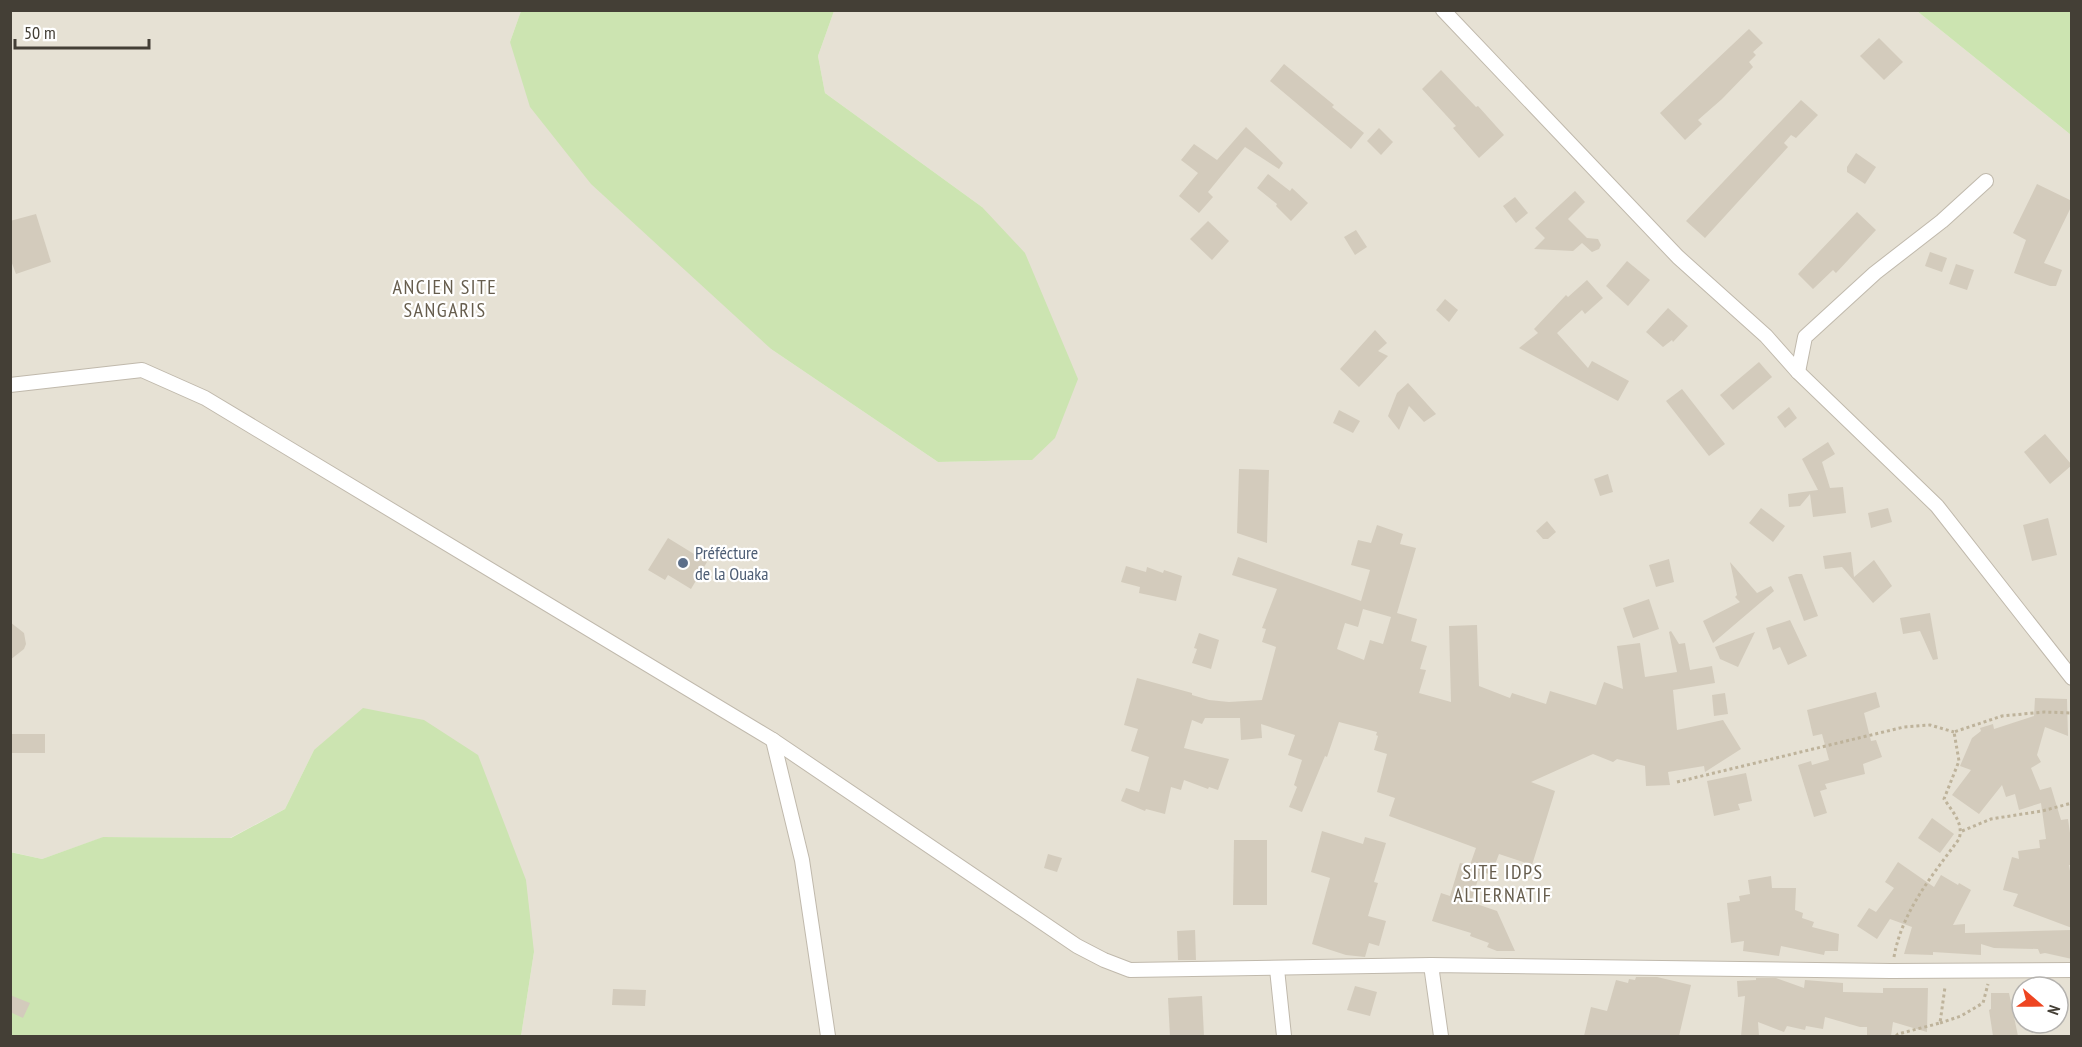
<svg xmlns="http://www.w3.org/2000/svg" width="2082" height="1047" font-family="'PT Sans Narrow',sans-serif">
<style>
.residential{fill:#e6e1d4;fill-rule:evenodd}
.green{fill:#cce4b1}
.building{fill:#d3cbbc;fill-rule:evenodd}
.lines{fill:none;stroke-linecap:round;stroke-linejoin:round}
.street-casing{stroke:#c0b9ac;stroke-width:16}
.path{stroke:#beb39b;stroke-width:3;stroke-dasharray:3 3;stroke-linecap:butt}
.street{stroke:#fff;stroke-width:14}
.service-dot{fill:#5c6f8a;stroke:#fff;stroke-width:2}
.labels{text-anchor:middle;stroke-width:4.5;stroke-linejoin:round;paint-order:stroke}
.service-label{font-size:18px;fill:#4e5e75;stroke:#fff;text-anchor:start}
.neighbourhood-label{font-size:20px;letter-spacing:1.5px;fill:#665d4d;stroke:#fff}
</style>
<rect width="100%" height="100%" fill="#f2efe6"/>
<path class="residential" d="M10,11H521L510,42L771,349L938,462L1032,460L982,207L825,93L818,56L834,11H1917L2071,135V1036H521L534,952L314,750L285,809L230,838L104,837L42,859L11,852ZM2022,987H2058V1023H2022Z"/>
<g class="green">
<path d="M521,11H834L818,56L825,93L982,207L1025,253L1078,379L1055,438L1032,460L938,462L771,349L591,184L530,107L510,42Z"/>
<path d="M1917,11H2071V135Z"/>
<path d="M363,708L424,720L478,755L526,880L534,952L521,1036H11L10,852L42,859L103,837L231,838L285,809L314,750Z"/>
</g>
<g class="building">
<path d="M1749,29L1763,43L1753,52L1756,55L1749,62L1753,67L1722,99L1698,120L1702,124L1685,140L1660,113Z"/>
<path d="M1879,38L1903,62L1884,80L1860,56Z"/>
<path d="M1284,64L1334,105L1332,107L1364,133L1351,149L1270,81Z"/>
<path d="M1441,70L1476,107L1478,106L1504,135L1479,158L1453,128L1456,126L1422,89Z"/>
<path d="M1801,100L1818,115L1796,138L1791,135L1784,143L1788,147L1705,238L1686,221Z"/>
<path d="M1246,127L1283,163L1279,169L1245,147L1208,192L1213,197L1199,213L1179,196L1198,173L1181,160L1194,144L1217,160Z"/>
<path d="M1379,128L1393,142L1381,155L1367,141Z"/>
<path d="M1856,153L1876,167L1865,184L1847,172V167Z"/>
<path d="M1268,174L1290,191L1292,188L1308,203L1291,221L1276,206L1277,204L1257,188Z"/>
<path d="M2037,184L2072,201V205L2044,263L2062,270L2056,286H2050L2014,273L2026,240L2013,233Z"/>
<path d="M1575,191L1585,202L1568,219L1587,238L1598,239L1601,245L1599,249L1592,252L1582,243L1573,251L1534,249L1545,238L1535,228Z"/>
<path d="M1515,197L1528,213L1516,223L1503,206Z"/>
<path d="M1857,212L1876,230L1836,273L1833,270L1813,289L1798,274Z"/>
<path d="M36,214L51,262L16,274L10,258V221Z"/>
<path d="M1208,221L1229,241L1212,260L1190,239Z"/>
<path d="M1356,230L1367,247L1355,255L1344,237Z"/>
<path d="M1930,252L1947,258L1942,272L1925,266Z"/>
<path d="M1627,261L1650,280L1628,306L1606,286Z"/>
<path d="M1956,264L1974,270L1967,290L1949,284Z"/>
<path d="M1587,280L1603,298L1585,314L1582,310L1557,333L1588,368L1592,361L1629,381L1618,401L1519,348L1538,333L1534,329L1566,295L1568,297Z"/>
<path d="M1445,299L1458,310L1449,322L1436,310Z"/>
<path d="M1668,308L1688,326L1673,342L1672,340L1663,347L1646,332Z"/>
<path d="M1375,330L1387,343L1378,351L1388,356L1359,387L1340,369Z"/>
<path d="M1759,362L1772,377L1733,410L1720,395Z"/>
<path d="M1408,383L1436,414L1424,422L1409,406L1399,430L1388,416L1397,393Z"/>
<path d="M1682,389L1725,444L1709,456L1666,401Z"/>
<path d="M1789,407L1797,418L1785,428L1777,417Z"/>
<path d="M1339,410L1360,421L1353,433L1333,423Z"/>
<path d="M2045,434L2072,465L2050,484L2024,452Z"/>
<path d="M1828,442L1835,454L1822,462L1830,488L1843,487L1846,513L1813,517L1810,494L1800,506L1789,507L1788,494L1818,490L1802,459Z"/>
<path d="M1239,469L1269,470L1267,543L1237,533Z"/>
<path d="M1608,474L1613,492L1600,496L1594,479Z"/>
<path d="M1761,508L1785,526L1773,542L1749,523Z"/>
<path d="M1888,508L1892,522L1871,528L1868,513Z"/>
<path d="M2048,518L2057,555L2032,561L2023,525Z"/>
<path d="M1547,521L1556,532L1548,539H1543L1536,531Z"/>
<path d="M1377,525L1403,534L1400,544L1416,548L1397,613L1417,619L1411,641L1427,646L1420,669L1426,670L1419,693L1451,702L1449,626L1477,625L1479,686L1510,698L1512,693L1546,704L1550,691L1596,705L1604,682L1623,689L1617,646L1640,643L1645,677L1677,672L1669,632L1671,631L1679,644L1685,643L1690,670L1712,666L1715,683L1673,690L1677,730L1723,720L1741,749L1705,772L1704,766L1668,772L1670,785L1646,786L1645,766L1617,759L1613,762L1593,754L1531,782L1555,791L1532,865L1499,854L1491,875L1478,870L1480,873L1471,902L1497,911L1515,951H1497L1487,947L1489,943L1470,936L1471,933L1432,921L1441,893L1450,896L1460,863L1470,865L1476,848L1389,816L1395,798L1377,792L1387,754L1374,750L1378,736L1376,735L1377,732L1339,722L1327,757L1325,756L1302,812L1289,807L1297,787L1294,785L1302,760L1288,755L1295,735L1261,724L1262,738L1241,740L1240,718H1205L1202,724L1192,720L1184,748L1229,759L1218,790L1209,787L1208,789L1184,780L1181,790L1171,787L1165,814L1146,809L1145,811L1121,801L1126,788L1139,792L1149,757L1131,751L1138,729L1124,725L1137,678L1192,693V695L1209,700L1229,702L1262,700L1276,647L1262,642L1266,629L1262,628L1277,589L1232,575L1238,557L1361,601L1370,570L1351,565L1358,540L1371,543ZM1363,609L1391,617L1383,644L1370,640L1364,660L1337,649L1345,623L1358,627Z"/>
<path d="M668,538L707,562L691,589L668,575L665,580L648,570Z"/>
<path d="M1851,552L1854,577L1874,560L1892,586L1873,603L1842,567L1825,569L1823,556Z"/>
<path d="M1669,559L1674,582L1656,587L1649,565Z"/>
<path d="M1730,562L1757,593L1771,586L1774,591L1713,643L1703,621L1740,602L1735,597L1737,595Z"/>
<path d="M1126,566L1146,572L1147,567L1163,573L1164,570L1182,576L1176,601L1139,593L1140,587L1121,582Z"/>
<path d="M1796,574H1802L1818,616L1804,621L1788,577Z"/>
<path d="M1649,599L1659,629L1633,638L1623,608Z"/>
<path d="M1930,613L1938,659L1933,660L1920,631L1903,634L1900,618Z"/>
<path d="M1790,620L1807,656L1788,665L1780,647L1773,650L1766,628Z"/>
<path d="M10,622L24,633L26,644L24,649L10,660Z"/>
<path d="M1755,632L1738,667L1720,659L1715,647Z"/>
<path d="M1199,633L1219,640L1211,669L1192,663L1197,649L1194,648Z"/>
<path d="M1876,692L1880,707L1864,713L1871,741L1876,740L1882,757L1863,764L1865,774L1825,784L1827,789L1820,791L1827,813L1814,817L1798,765L1811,761L1812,765L1829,760L1822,734L1813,736L1807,710Z"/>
<path d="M1725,693L1728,714L1714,716L1712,695Z"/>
<path d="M2035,698L2067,699L2068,736L2045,727L2037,755L2041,762L2031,768L2040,790L2051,787L2061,820L2068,819L2070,833H2072V865H2069L2072,883V928L2013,906L2018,894L2003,890L2012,857L2019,859L2018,851L2040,848L2039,840L2046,839L2041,803L2019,810L2015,794L2006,797L2002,785L1979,814L1952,795L1971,770L1960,766L1972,738L1981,731L1980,728L1993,724L1994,729L2034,716Z"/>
<rect x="10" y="734" width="35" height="19"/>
<path d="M1746,773L1752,801L1738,804L1740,810L1714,816L1707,781Z"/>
<path d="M1932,818L1954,834L1940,853L1918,838Z"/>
<path d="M1322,831L1363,844L1365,837L1386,843L1374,882L1378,883L1368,916L1386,921L1379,946L1369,943L1365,957L1346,955L1312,944L1330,878L1311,872Z"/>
<path d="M1234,840H1267V905H1233Z"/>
<path d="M1048,854L1062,858L1057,872L1044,868Z"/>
<path d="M1898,862L1934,887L1941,875L1958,885L1959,883L1971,890L1953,925L1965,924V933L2072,930V959L2045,953L2040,954L2038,949L1994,948L1981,944V955L1933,952V955L1904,954L1912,927L1890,919L1877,939L1857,926L1869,908L1876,912L1894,888L1885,882Z"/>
<path d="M1771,876L1772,888H1796L1795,910L1803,913L1802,918L1814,922L1812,927L1839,934L1838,951H1825L1824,955L1781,946L1779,956L1743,951L1744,941L1731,943L1727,903L1740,901L1739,896L1750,894L1748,880Z"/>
<path d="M1195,930L1196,960H1178L1177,931Z"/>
<path d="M1636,977H1657L1691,985L1679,1036H1584L1591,1007L1607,1011L1616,980L1628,983L1629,979L1635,980Z"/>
<path d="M1756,978H1776L1804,988L1805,980L1843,983V992L1883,993V988H1928L1927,1032L1893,1022L1891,1036H1867V1027H1860L1825,1017L1823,1029L1806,1026L1805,1030L1787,1026L1784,1032L1758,1022L1759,1036H1741L1745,996L1738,997L1737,981L1756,980Z"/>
<path d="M1355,986L1377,992L1370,1016L1347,1010Z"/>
<path d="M613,989L646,990L645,1006L612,1005Z"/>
<path d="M1991,993H2009L2018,1036H1993L1989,1010L1991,1009Z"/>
<path d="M10,995L30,1003L23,1018L10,1012Z"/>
<path d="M1202,996L1204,1036H1170L1168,998Z"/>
</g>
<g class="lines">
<g class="street-casing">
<g id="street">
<path d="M1443,10L1678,257L1766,336L1798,372L1937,506L2072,678"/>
<path d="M1798,372L1805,337L1875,273L1942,221L1986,181"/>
<path d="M10,385L142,370L205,398L773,740L1077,946L1104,960L1130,970L1431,965L1891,971L2072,970"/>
<path d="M773,740L802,860L828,1036"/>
<path d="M1431,965L1441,1036"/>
<path d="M1277,969L1284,1036"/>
</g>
</g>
<g class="path">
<path d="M1677,782L1904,727L1930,725L1954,732"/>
<path d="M1962,831L1991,819L2042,811L2072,803"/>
<path d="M1894,957C1902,911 1932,876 1959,839C1964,824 1953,812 1944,799L1959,761L1954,732L2002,716L2044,712L2072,713"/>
<path d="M1940,1023L1961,1016L1983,1003L1988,984"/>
<path d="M1896,1036L1898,1034L1940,1023L1945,987"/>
</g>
<use href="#street" class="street"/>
</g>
<circle class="service-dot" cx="683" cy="563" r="6"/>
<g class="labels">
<g class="service-label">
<text x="695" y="559">Préfécture<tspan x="695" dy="21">de la Ouaka</tspan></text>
</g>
<g class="neighbourhood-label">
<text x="445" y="294">ANCIEN SITE<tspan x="445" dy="23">SANGARIS</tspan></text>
<text x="1503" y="879">SITE IDPS<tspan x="1503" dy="23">ALTERNATIF</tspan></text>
</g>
</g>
<rect width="2082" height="1047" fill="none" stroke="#443f36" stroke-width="24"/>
<g transform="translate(2040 1005) rotate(110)"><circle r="28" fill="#ffffff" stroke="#b4b2af" stroke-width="1.5"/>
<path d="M0-4.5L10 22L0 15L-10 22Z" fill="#ee4521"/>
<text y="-9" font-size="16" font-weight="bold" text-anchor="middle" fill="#443f36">N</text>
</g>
<path d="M15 39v9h134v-9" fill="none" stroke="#443f36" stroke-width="3"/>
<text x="24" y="39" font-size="18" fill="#443f36" stroke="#ffffff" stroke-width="4.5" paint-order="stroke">50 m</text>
</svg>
